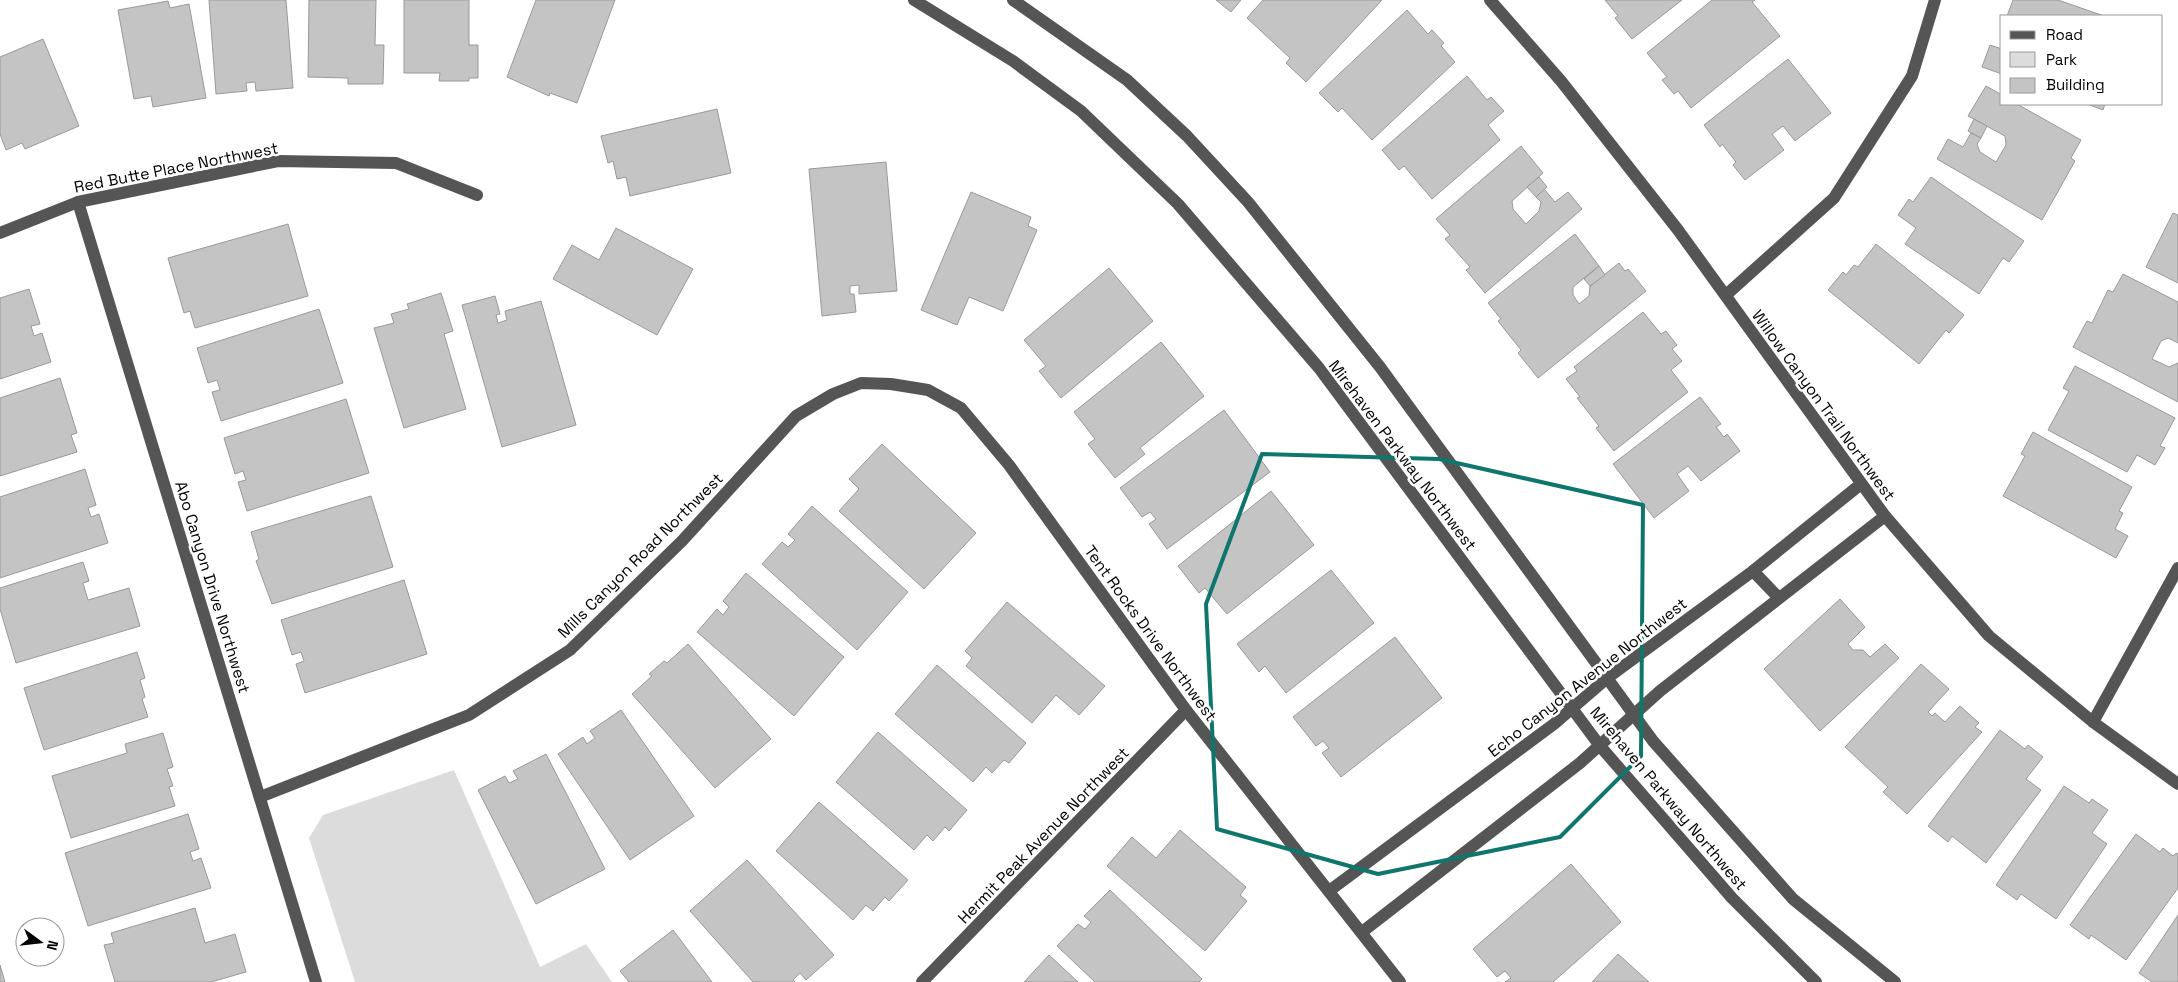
<svg xmlns="http://www.w3.org/2000/svg" width="2178" height="982" font-family="'Space Grotesk',sans-serif">
<style>
.green{fill:#dcdcdc}
.building{fill:#c4c4c4;stroke:#999}
.lines{fill:none;stroke-linecap:round;stroke-linejoin:round}
.minor{stroke:#555;stroke-width:12}
.marked{fill:none;stroke:#0f766e;stroke-width:4;stroke-linejoin:round}
.labels{text-anchor:middle;stroke-width:5;stroke-linejoin:round;paint-order:stroke}
.street-label{font-size:16px;fill:#000;stroke:#fff}
</style>
<rect width="100%" height="100%" fill="#fff"/>
<path class="green" d="M454,770L540,967L586,944L612,982H355L309,838L323,815Z"/>
<g class="building">
<path d="M209,0H286L293,88L256,91L255,82L246,83L247,91L216,94Z"/>
<path d="M309,0H376L375,45H384L383,84H348V78L308,77Z"/>
<path d="M404,0H469V45H478V78H469V81H439L440,73H404Z"/>
<path d="M536,0H615L577,103L550,93L549,96L507,77Z"/>
<path d="M1216,0H1241L1231,12Z"/>
<path d="M1263,0H1382L1306,82L1286,63L1290,58L1247,18Z"/>
<path d="M1605,0H1682L1632,39L1615,18L1618,16Z"/>
<path d="M1712,0H1755L1752,2L1780,36L1691,108L1678,91L1674,94L1662,80L1667,77L1647,53Z"/>
<path d="M2013,0H2058L2104,16H2007Z"/>
<path d="M168,1L170,8L189,4L206,98L153,107L151,96L134,99L118,10Z"/>
<path d="M1407,10L1428,34L1432,30L1444,43L1441,46L1455,62L1372,140L1342,108L1338,112L1319,93Z"/>
<path d="M43,39L79,126L25,149L22,143L6,150L0,134V57Z"/>
<path d="M1990,45L2002,49V74L1982,67Z"/>
<path d="M1788,59L1831,113L1795,141L1783,126L1772,134L1784,150L1745,180L1733,165L1736,162L1722,144L1720,147L1704,125Z"/>
<path d="M1467,76L1487,100L1491,97L1504,111L1488,125L1500,140L1432,199L1404,166L1399,170L1382,150Z"/>
<path d="M1986,86L2002,95V104H2017L2081,140L2071,158L2075,161L2042,220L1937,159L1948,139L1963,147L1971,133L1981,138L1977,144L1980,152L1996,162L2006,145L2005,136L1968,116Z"/>
<path d="M2087,104H2105L2103,110Z"/>
<path d="M717,109L731,173L630,196L626,177L617,179L613,161L608,163L601,136Z"/>
<path d="M1974,119L1987,126L1981,138L1968,131Z"/>
<path d="M1521,146L1543,173L1512,201L1513,209L1526,224L1539,211L1541,202L1536,197L1544,189L1555,202L1568,192L1582,209L1485,293L1466,270L1470,267L1445,239L1450,235L1436,219Z"/>
<path d="M886,162L897,291L859,294V285L850,286V294H854L856,312L822,316L809,169Z"/>
<path d="M1539,177L1547,187L1536,197L1527,187Z"/>
<path d="M1931,177L2024,241L2009,262L2003,258L1979,294L1905,244L1916,228L1898,215L1909,199L1913,202Z"/>
<path d="M971,192L1031,217L1028,226L1037,230L1003,311L969,297L957,325L921,310Z"/>
<path d="M2173,213L2178,215V283L2146,267Z"/>
<path d="M288,224L308,296L195,328L190,311L184,313L168,258Z"/>
<path d="M616,228L693,269L657,335L553,279L572,245L599,260Z"/>
<path d="M1575,234L1599,266L1573,287V295L1579,304L1589,296L1590,286L1619,263L1625,271L1628,269L1646,291L1538,378L1518,353L1521,350L1498,321L1501,319L1488,303Z"/>
<path d="M1876,244L1964,315L1949,333L1946,330L1919,364L1828,290L1843,272L1846,275L1854,265L1858,267Z"/>
<path d="M1599,266L1605,275L1590,286L1584,279Z"/>
<path d="M1109,268L1153,321L1061,398L1039,371L1046,366L1024,340Z"/>
<path d="M2123,274L2178,302V343L2168,338L2161,341L2152,359L2169,367L2178,363V402L2073,347L2087,321L2092,323L2108,290L2113,292Z"/>
<path d="M29,289L40,324L31,326L34,336L42,333L51,362L0,379V298Z"/>
<path d="M441,293L453,331L444,334L466,409L404,428L374,328L394,323L391,314L409,309L407,304Z"/>
<path d="M495,296L500,314L496,315L498,323L507,320L505,311L541,301L576,425L502,447L462,305Z"/>
<path d="M319,309L343,383L221,421L212,392L220,390L217,380L208,383L197,348Z"/>
<path d="M1643,312L1661,334L1666,331L1677,345L1672,349L1682,361L1671,370L1688,392L1614,451L1596,428L1599,426L1577,398L1580,397L1566,379L1577,371L1574,367Z"/>
<path d="M1161,342L1204,396L1140,448L1145,454L1115,478L1088,444L1095,439L1074,412Z"/>
<path d="M2075,366L2175,418L2160,446L2165,448L2155,465L2137,455L2127,472L2048,430L2069,391L2063,388Z"/>
<path d="M60,378L77,433L71,435L77,452L0,476V398Z"/>
<path d="M1700,397L1721,424L1716,427L1724,437L1727,434L1740,451L1701,481L1688,466L1677,474L1689,491L1654,518L1613,464Z"/>
<path d="M346,399L369,473L247,511L238,482L246,480L243,471L235,474L224,438Z"/>
<path d="M1224,410L1270,472L1167,549L1149,524L1156,519L1150,512L1142,517L1120,488Z"/>
<path d="M2033,432L2132,487L2119,511L2123,513L2115,529L2128,536L2116,558L2003,496L2025,456L2021,454Z"/>
<path d="M882,444L976,533L924,589L839,511L859,489L849,479Z"/>
<path d="M85,469L96,505L88,508L91,517L99,514L108,543L0,578V497Z"/>
<path d="M1271,491L1314,545L1227,614L1205,588L1199,593L1178,566Z"/>
<path d="M371,496L393,567L272,604L256,561L259,559L251,532Z"/>
<path d="M812,506L908,592L857,650L762,564L782,542L788,547L795,540L788,534Z"/>
<path d="M83,562L89,581L83,583L88,600L129,588L140,626L16,663L0,609V588Z"/>
<path d="M1331,570L1374,623L1286,693L1265,666L1259,672L1237,644Z"/>
<path d="M746,573L844,657L794,716L697,632L717,609L723,615L729,607L723,601Z"/>
<path d="M404,580L427,654L305,693L296,664L304,661L301,652L292,655L281,620Z"/>
<path d="M1840,599L1865,627L1848,644L1853,650H1863L1870,657L1885,644L1899,658L1820,731L1764,669Z"/>
<path d="M1007,602L1105,686L1079,715L1056,695L1032,723L966,666L972,658L965,651Z"/>
<path d="M1395,637L1442,698L1341,777L1322,753L1329,748L1323,741L1316,746L1293,717Z"/>
<path d="M688,644L771,739L715,788L632,694L652,676L649,674L664,661L667,663Z"/>
<path d="M137,652L145,678L140,680L145,697L142,699L148,717L44,750L24,688Z"/>
<path d="M1921,664L1949,689L1928,712L1932,716L1935,713L1945,722L1960,706L1979,723L1975,727L1982,732L1907,814L1883,792L1888,787L1845,747Z"/>
<path d="M937,665L1026,743L1009,763L1004,760L992,773L986,767L973,782L895,714Z"/>
<path d="M621,710L694,816L630,860L558,754L583,737L587,744L595,738L590,731Z"/>
<path d="M2000,730L2025,749L2028,745L2043,757L2026,779L2041,790L1986,863L1952,836L1948,842L1928,826Z"/>
<path d="M878,732L967,810L949,831L945,827L933,841L927,835L914,850L836,782Z"/>
<path d="M163,733L173,767L167,769L173,786L169,787L175,806L71,838L52,776L127,753L125,744Z"/>
<path d="M546,754L605,869L536,904L478,790L505,776L509,783L518,779L513,771Z"/>
<path d="M2064,786L2089,803L2092,799L2108,810L2092,833L2107,844L2056,919L2021,894L2017,900L1996,885Z"/>
<path d="M819,802L908,880L889,901L885,897L873,911L866,905L853,920L776,851Z"/>
<path d="M188,814L199,849L190,852L193,861L201,858L211,888L88,926L65,853Z"/>
<path d="M1180,830L1246,887L1240,895L1247,901L1205,951L1107,866L1132,837L1156,858Z"/>
<path d="M2136,834L2160,852L2163,848L2173,856L2176,853L2178,854V888L2126,960L2091,935L2089,939L2070,925Z"/>
<path d="M747,860L834,955L806,980L800,973L793,980L795,982H753L690,911Z"/>
<path d="M1571,864L1621,922L1553,982H1505L1511,978L1505,971L1497,977L1473,949Z"/>
<path d="M1110,890L1202,979L1199,982H1095L1057,946L1078,924L1085,929L1091,922L1084,916Z"/>
<path d="M195,908L205,943L235,934L246,972L211,982H115L104,945L114,943L111,933Z"/>
<path d="M2178,915V982H2152L2139,973Z"/>
<path d="M673,930L712,982H629L620,971Z"/>
<path d="M1618,954L1649,982H1592Z"/>
<path d="M1049,955L1078,982H1024Z"/>
<path d="M0,965L5,982H0Z"/>
</g>
<g class="lines">
<g class="minor">
<path d="M914,0L1013,61L1081,111L1178,204L1319,368L1600,746L1732,898L1816,982"/>
<path d="M1013,0L1127,80L1187,136L1248,202L1380,367L1653,741L1793,899L1895,982"/>
<path d="M1490,0L1561,81L1678,230L1885,516L1989,636L2093,722L2178,784"/>
<path d="M78,202L316,982"/>
<path d="M0,233L78,202L278,161L396,163L477,195"/>
<path d="M1726,295L1834,198L1912,76L1935,0"/>
<path d="M1753,571L1779,598"/>
<path d="M2093,722L2178,568"/>
<path d="M260,797L469,715L570,650L682,541L796,416L833,394L861,383L891,384L928,390L961,408L1009,465L1186,710L1400,982"/>
<path d="M1329,891L1554,724L1606,679L1753,571L1861,484"/>
<path d="M1362,932L1580,763L1660,691L1885,516"/>
<path d="M922,982L1186,710"/>
</g>
</g>
<path class="marked" d="M1262,454L1439,459L1643,505L1641,756L1560,837L1378,874L1217,829L1206,604Z"/>
<g class="labels">
<g class="street-label">
<text transform="translate(176 167) rotate(-11)" y="6">Red Butte Place Northwest</text>
<text transform="translate(1824 405) rotate(54)" y="6">Willow Canyon Trail Northwest</text>
<text transform="translate(1403 455) rotate(53)" y="6">Mirehaven Parkway Northwest</text>
<text transform="translate(640 555) rotate(-45)" y="6">Mills Canyon Road Northwest</text>
<text transform="translate(213 587) rotate(73)" y="6">Abo Canyon Drive Northwest</text>
<text transform="translate(1151 633) rotate(54)" y="6">Tent Rocks Drive Northwest</text>
<text transform="translate(1587 677) rotate(-38)" y="6">Echo Canyon Avenue Northwest</text>
<text transform="translate(1669 798) rotate(50)" y="6">Mirehaven Parkway Northwest</text>
<text transform="translate(1043 835) rotate(-46)" y="6">Hermit Peak Avenue Northwest</text>
</g>
</g>
<rect x="2000" y="15" width="162" height="90" fill="#ffffff" stroke="#999999"/>
<rect x="2010" y="31" width="25" height="8" fill="#555555" stroke="#999999"/>
<text x="2046" y="40" font-size="15" fill="#000000">Road</text>
<rect x="2010" y="52" width="25" height="15" fill="#dcdcdc" stroke="#999999"/>
<text x="2046" y="65" font-size="15" fill="#000000">Park</text>
<rect x="2010" y="78" width="25" height="15" fill="#c4c4c4" stroke="#999999"/>
<text x="2046" y="90" font-size="15" fill="#000000">Building</text>
<g transform="translate(40 942) rotate(105)"><circle r="24" fill="#ffffff" stroke="#999999"/>
<path d="M0-4L9 19L0 12L-9 19Z" fill="#000000"/>
<text y="-8" font-size="14" font-weight="bold" text-anchor="middle" fill="#000000">N</text>
</g>
</svg>
